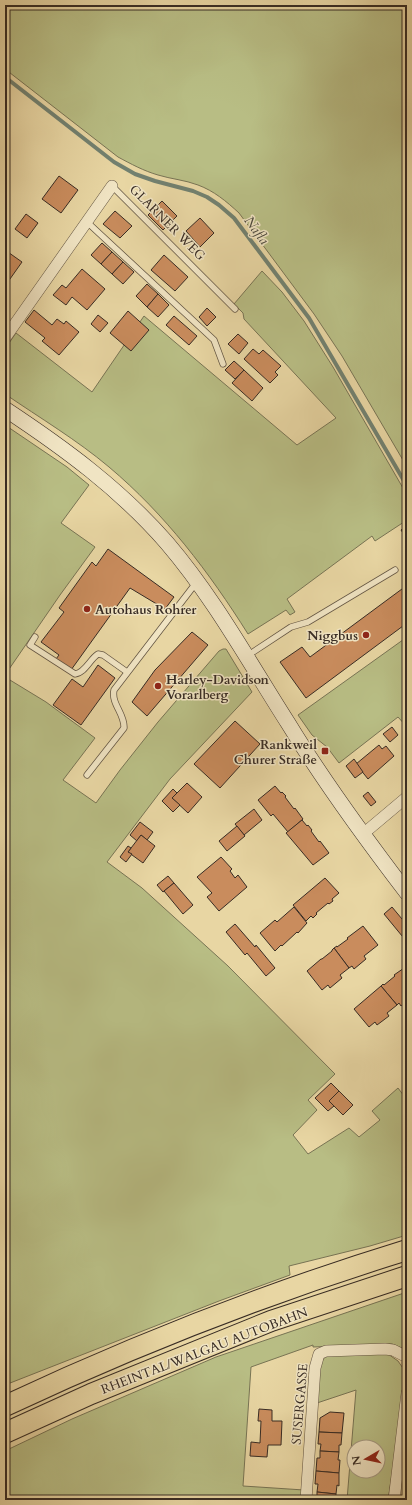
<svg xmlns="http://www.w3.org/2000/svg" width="412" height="1505" font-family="Cardo,serif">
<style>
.green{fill:#b8bd84;stroke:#787454;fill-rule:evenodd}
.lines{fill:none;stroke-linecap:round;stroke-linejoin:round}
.stream{stroke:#728170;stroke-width:4}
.building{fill:#c98c5d;stroke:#382c24}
.lane-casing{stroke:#645644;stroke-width:7}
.street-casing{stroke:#645644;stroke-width:12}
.secondary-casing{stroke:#382c24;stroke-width:16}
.highway-casing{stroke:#382c24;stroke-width:22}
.lane{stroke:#f0e4c3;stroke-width:5.5}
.street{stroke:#f0e4c3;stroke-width:11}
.secondary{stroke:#f0e4c3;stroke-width:15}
.highway{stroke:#e8d6a3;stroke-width:20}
.poi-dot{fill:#8f2418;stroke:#f0e4c3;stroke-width:1.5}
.labels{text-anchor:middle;stroke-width:3;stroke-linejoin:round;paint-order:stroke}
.street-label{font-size:13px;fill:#382c24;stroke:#f0e4c3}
.poi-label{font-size:13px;font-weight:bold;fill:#382c24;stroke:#f0e4c3;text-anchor:start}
.water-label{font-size:14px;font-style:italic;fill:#4b483d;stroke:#f0e4c3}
</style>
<rect width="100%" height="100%" fill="#e8d6a3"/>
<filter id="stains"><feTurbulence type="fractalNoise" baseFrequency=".005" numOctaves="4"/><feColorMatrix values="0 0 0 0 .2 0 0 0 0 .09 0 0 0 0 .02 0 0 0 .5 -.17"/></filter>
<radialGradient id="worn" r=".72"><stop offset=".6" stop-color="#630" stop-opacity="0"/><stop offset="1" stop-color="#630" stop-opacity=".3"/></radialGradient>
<g class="green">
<path d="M5,5H407V467L342,356L314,314L239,213C226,201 214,191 198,185C185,180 171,179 158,175C144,171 131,164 118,157L5,69Z"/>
<path d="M262,271L282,292L304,321L333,367L407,495V520L375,541L372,536L287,599L295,612L290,615L286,610L248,634C209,572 165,514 109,467C77,440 40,418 5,394V349L16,333L92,392L144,316L297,445L336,418L244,319L243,313L234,304Z"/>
<path d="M5,425L67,467L89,485L61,523L95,547L60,595L5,675Z"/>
<path d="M407,637V727L398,717L339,763L327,747L312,735L298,715Z"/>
<path d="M223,649H226L252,692L170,779L107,862L142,888L228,966L335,1074L308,1100L317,1110L293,1135L308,1154L349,1128L359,1137L380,1120L372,1111L398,1088L407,1100V1235L370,1246L289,1266L290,1275L219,1301L5,1385V677L46,702L95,738L63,780L96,803L120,770L158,722L219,651Z"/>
<path d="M407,1292V1350L392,1344L313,1347V1345L251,1367L243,1486L304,1490L303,1500H122V1498L115,1500H5V1452L9,1449L72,1419L216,1357Z"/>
<path d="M388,1354L398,1361L405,1371L395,1456L388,1500H347L356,1390L317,1403C318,1389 315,1365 327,1355ZM354,1447H378V1471H354Z"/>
</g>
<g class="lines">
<path class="stream" d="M5,77L114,162L135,174L155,181L193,191L207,197L219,205L234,218L309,318L407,486"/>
</g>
<g class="building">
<path d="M59,176L78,190L61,213L42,199Z"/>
<path d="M162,201L177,216L163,230L148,215Z"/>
<path d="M115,211L132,226L120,238L103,224Z"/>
<path d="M26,214L38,223L27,238L15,229Z"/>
<path d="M200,218L214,233L200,247L186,231Z"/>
<path d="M102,243L112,252L101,264L91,255Z"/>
<path d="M5,250L22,262L5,286Z"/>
<path d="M112,252L123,262L112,274L101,264Z"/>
<path d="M164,255L188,277L175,291L151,270Z"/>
<path d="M123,262L134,272L123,284L112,274Z"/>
<path d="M82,269L105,289L87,310L72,297L66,305L53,295L62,285L66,288Z"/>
<path d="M147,284L158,294L147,307L136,296Z"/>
<path d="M158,294L169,305L158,317L147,307Z"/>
<path d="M207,308L216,317L207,326L199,317Z"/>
<path d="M34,310L52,325L57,319L64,324L66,321L79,332L59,355L42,341L45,338L25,322Z"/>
<path d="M128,311L149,330L131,351L110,333Z"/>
<path d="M98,315L108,323L100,332L91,324Z"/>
<path d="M174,316L197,336L189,345L166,325Z"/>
<path d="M238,334L248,343L239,354L228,344Z"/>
<path d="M253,349L259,354L263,350L281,366L275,372L278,375L270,383L244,359Z"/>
<path d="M234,361L244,370L235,379L225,370Z"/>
<path d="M244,370L263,388L252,401L232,383Z"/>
<path d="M407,525V539L401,530Z"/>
<path d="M108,549L174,597L165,609L130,588L71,670L56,659L59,655L41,642L64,612L59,608L92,562L96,566Z"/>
<path d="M406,586L407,623L306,698L280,662L302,647L310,657Z"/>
<path d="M192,632L208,645L147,716L132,702L155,670Z"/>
<path d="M98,665L115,678L81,725L53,705L72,679L83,687Z"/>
<path d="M235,721L260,744L220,788L194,764Z"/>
<path d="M392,727L398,735L390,742L383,734Z"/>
<path d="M379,745L382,749L386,746L394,756L368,779L356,764Z"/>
<path d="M354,759L363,772L355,778L346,766Z"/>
<path d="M187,783L202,797L188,813L172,798Z"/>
<path d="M275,786L281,793L282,792L286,796L285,797L294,809L295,808L303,819L288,832L273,814L271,816L258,800Z"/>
<path d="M173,789L177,793L172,798L180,805L173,812L162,801Z"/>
<path d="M368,792L376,802L371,806L363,796Z"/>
<path d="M254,809L262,820L244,835L235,824Z"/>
<path d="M302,820L307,826L308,825L312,830L311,831L319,842L320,841L329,853L313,865L286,833Z"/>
<path d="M140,822L153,832L147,840L141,835L137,841L130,835Z"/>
<path d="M237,826L245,836L227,851L219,841Z"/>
<path d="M141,835L155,846L143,863L128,852Z"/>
<path d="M128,846L131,848L128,852L132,854L126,862L120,857Z"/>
<path d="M221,857L232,869L230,871L235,878L238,875L247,887L219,911L207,897L212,893L197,877Z"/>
<path d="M168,876L174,883L163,892L157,885Z"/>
<path d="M325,878L339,893L332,899L333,901L329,904L328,903L316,913L317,914L313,918L311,916L306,921L293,905Z"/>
<path d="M174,883L193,905L183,914L164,891Z"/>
<path d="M294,907L307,923L298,933L297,932L282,946L281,945L275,951L260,933L275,920L277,922Z"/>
<path d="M392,907L407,925V942L384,914Z"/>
<path d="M235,924L255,947L256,945L275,968L266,976L247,953L245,955L226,932Z"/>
<path d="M363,926L378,945L364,956L366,959L354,969L352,966L349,968L334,948L337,946V947L348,939L347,938Z"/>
<path d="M334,948L349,968L340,975L342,978L330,988L328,985L322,990L307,971L321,959H322L332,951V950Z"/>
<path d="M407,966V1001L401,1006L399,1003L397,1005L381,986L383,984L384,985L395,976L394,975Z"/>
<path d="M381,986L397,1005L387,1013L389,1016L377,1025L375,1022L369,1027L354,1009Z"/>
<path d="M331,1083L339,1091L329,1101L334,1106L328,1111L315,1098Z"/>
<path d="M339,1091L353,1105L343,1115L329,1101Z"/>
<path d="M259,1409L272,1410V1421H282L281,1445H268L267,1457L250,1456L251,1442L260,1443L261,1421H258Z"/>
<path d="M330,1412L344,1413L342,1433L319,1432L320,1418Z"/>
<path d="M319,1432L342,1433L341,1445H339V1452L320,1451L321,1444H318Z"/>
<path d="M320,1451L339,1452L338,1460H340L339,1473L316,1471L317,1458H320Z"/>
<path d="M316,1471L339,1473V1486L337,1485L336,1494L317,1492L318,1484H315Z"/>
<path d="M317,1492L336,1494V1500H317Z"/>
</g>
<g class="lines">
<g class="lane-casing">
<g id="lane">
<path d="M112,186L235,309"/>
<path d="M87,222L214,340L223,364"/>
<path d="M35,637L30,645L75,674C85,673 90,659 98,654L103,655L127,672"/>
<path d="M247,656L291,627L308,622L395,570"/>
<path d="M87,775L124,728C125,714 111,704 114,690L196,583"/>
</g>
</g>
<g class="street-casing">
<g id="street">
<path d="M5,338L112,186"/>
<path d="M363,834L407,797"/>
<path d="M306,1500L315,1368L319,1354L326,1351L385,1349L393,1350L407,1357"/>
<path d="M394,1500L407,1393"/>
</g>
</g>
<g class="secondary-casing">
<path id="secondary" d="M5,409C64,448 120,489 167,543C214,598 249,662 288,723C324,782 365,838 407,893"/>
</g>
<g class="highway-casing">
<g id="highway">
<path d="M5,1406C135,1345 270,1292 407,1250"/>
<path d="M5,1433L91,1394L271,1321L407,1276"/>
</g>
</g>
<use href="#lane" class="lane"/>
<use href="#street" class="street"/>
<use href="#secondary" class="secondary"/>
<use href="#highway" class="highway"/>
</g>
<g class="poi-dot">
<circle cx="87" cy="609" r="4"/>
<circle cx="366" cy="635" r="4"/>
<circle cx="158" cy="686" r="4"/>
<rect x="321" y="747" width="8" height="8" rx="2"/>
</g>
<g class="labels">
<g class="street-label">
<text transform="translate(168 222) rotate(45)" y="5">GLARNER WEG</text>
<text transform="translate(204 1350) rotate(-21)" y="5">RHEINTAL/WALGAU AUTOBAHN</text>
<text transform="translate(299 1404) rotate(-85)" y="5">SUSERGASSE</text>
</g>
<g class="poi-label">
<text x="95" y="614">Autohaus Rohrer</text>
<text x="358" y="640" text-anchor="end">Niggbus</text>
<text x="166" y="684">Harley-Davidson<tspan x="166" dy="15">Vorarlberg</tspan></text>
<text x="317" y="749" text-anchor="end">Rankweil<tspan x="317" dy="15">Churer Straße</tspan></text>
</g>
<g class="water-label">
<text transform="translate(257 230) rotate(53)" y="5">Nafla</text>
</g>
</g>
<rect width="412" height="1505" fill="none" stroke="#e8d6a3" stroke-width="20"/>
<rect x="6" y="6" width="400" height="1493" fill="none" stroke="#382c24" stroke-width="2"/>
<rect x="10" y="10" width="392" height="1485" fill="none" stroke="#382c24"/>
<g transform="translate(366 1459) rotate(261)"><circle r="19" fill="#f0e4c3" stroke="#a69a83"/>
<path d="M0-3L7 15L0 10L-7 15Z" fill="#8f2418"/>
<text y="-6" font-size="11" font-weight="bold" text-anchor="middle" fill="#382c24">N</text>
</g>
<rect width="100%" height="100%" filter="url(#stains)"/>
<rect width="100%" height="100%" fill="url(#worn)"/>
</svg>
